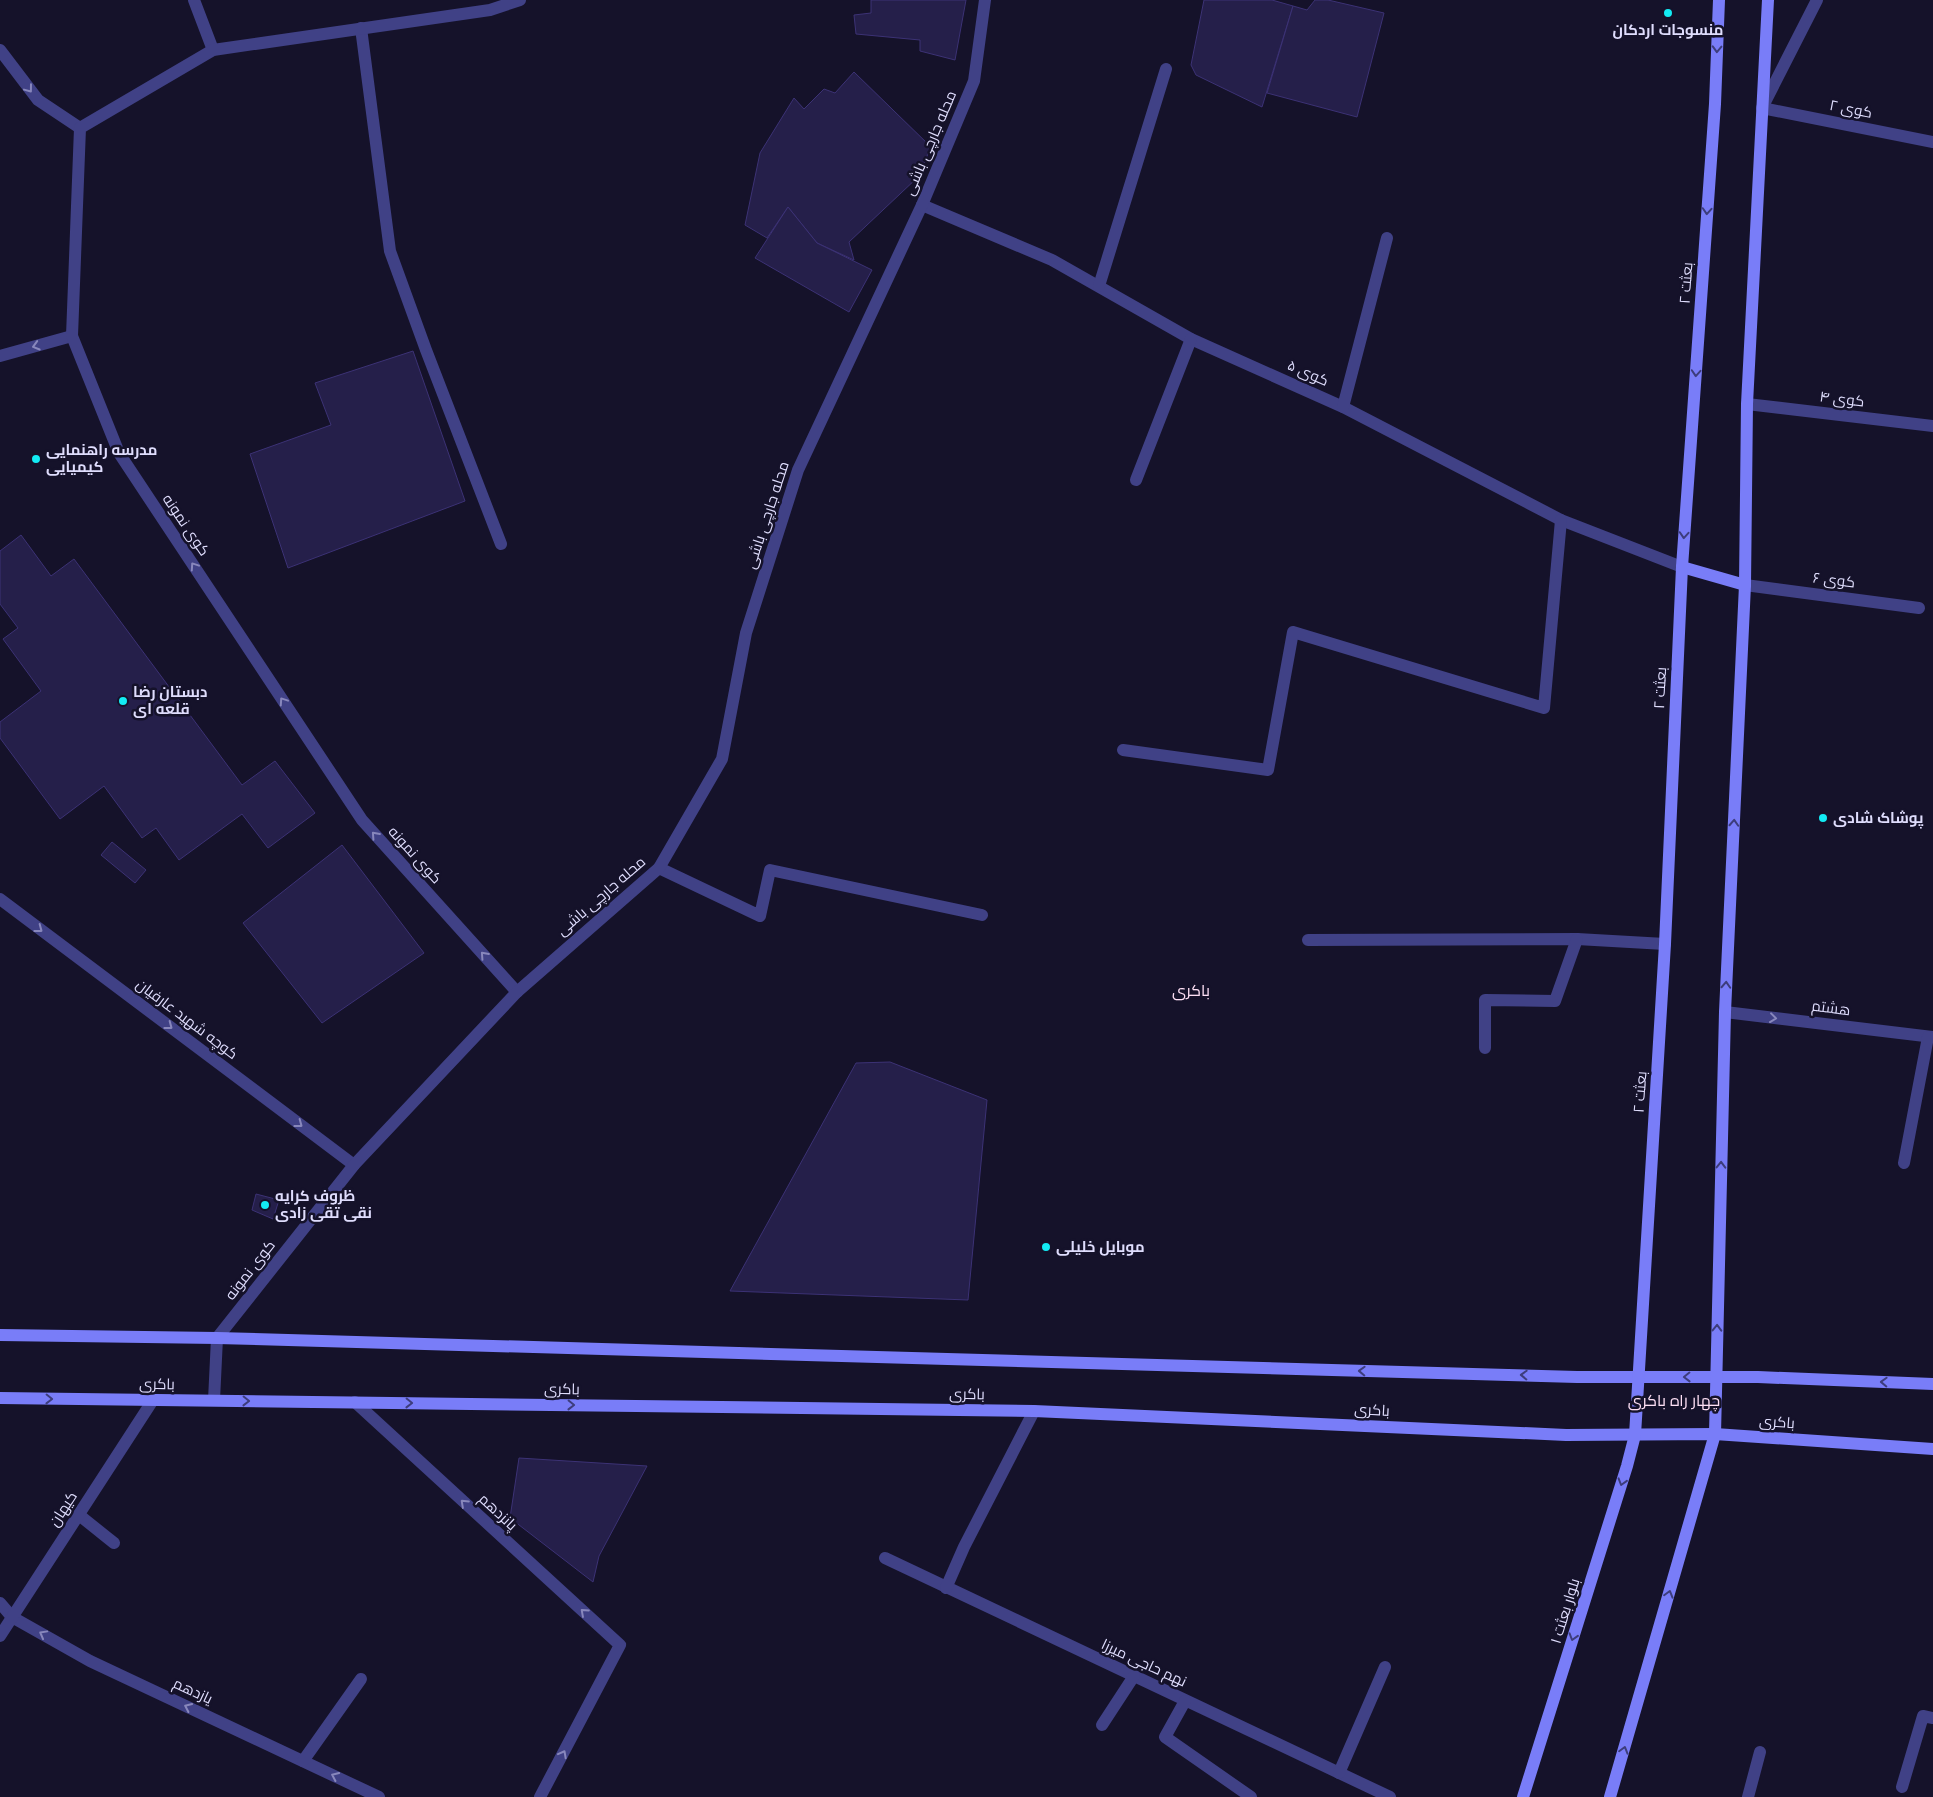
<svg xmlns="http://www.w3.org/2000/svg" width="1933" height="1797" font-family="'Golos Text',Cairo,sans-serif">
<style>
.building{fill:#251f4a;stroke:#3c3275}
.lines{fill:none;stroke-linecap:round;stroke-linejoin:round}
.minor{stroke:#404186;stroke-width:12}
.secondary{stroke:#797df8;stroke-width:12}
.oneway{stroke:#3d3d7c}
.oneway2{stroke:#8887bc}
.poi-dot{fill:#13ebf4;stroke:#15122a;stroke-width:2}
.labels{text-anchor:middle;stroke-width:5;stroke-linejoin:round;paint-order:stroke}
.poi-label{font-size:15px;font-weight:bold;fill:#dfddfd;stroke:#15122a;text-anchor:start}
.street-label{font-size:15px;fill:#dfddfd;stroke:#15122a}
.neighbourhood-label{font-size:16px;fill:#fddff4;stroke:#15122a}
</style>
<rect width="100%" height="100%" fill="#15122a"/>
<g class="building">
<path d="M871,0H966L955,60L920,51V40L856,34L854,15L871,13Z"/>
<path d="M1204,0H1272L1293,6L1262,107L1196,75L1191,65Z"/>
<path d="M1315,0H1328L1384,13L1357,117L1267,93L1293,6L1307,10Z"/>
<path d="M854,72L931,147L918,177L849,242L854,260L817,243L788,207L767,238L745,225L760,153L794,98L804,109L824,89L835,93Z"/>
<path d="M788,207L817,243L872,270L849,312L755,258Z"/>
<path d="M413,351L465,501L288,568L250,454L331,425L315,383Z"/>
<path d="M21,535L51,576L74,559L242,785L275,761L315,813L268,848L242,814L179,860L156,828L142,838L104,786L60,819L0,738V722L41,691L3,639L18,628L0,604V551Z"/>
<path d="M112,842L146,870L135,883L101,855Z"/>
<path d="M342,845L424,953L322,1023L243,923Z"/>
<path d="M890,1062L987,1100L968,1300L730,1291L856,1063Z"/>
<path d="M256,1194L279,1200L273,1219L252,1210Z"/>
<path d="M519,1458L647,1466L599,1556L593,1582L510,1518Z"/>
</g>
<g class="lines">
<g class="minor">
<path d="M194,0L213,50"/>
<path d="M1817,0L1762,108L1933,142"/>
<path d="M361,28L390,251L426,350L501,544"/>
<path d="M0,50L38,100L80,128"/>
<path d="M922,205L1052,260L1191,339L1343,407L1561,520L1682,567"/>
<path d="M1099,286L1166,69"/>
<path d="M0,356L72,336"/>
<path d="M1747,404L1933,426"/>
<path d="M1343,407L1387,238"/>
<path d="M1136,480L1191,339"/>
<path d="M1745,585L1919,608"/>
<path d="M1123,750L1268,770L1293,632L1544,708L1561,520"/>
<path d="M659,868L760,916L770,870L982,915"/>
<path d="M0,899L354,1165"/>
<path d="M1308,940L1577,939L1665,944"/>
<path d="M517,992L362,820L119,453L72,336L80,128L213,50L490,10L520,0"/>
<path d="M1725,1012L1933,1037"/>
<path d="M1485,1048V1000L1555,1001L1577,939"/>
<path d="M1904,1163L1928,1037"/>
<path d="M214,1400L217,1338L354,1165L517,992L659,868L722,759L746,633L798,470L922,205L974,81L985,0"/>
<path d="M355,1402L620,1645L540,1797"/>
<path d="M79,1515L114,1543"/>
<path d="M885,1558L1390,1797"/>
<path d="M946,1588L964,1547L1034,1411"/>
<path d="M0,1603L12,1617L90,1661L379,1797"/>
<path d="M0,1636L153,1400"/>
<path d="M1185,1701L1165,1737L1251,1797"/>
<path d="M1102,1725L1134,1676"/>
<path d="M303,1761L361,1679"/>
<path d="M1339,1773L1385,1667"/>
<path d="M1902,1787L1923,1716L1933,1718"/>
<path d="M1748,1797L1760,1752"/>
</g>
<g class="secondary">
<path d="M1682,567L1745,585"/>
<path d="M0,1335L217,1338L1577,1377H1758L1933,1384"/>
<path d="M0,1398L1034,1411L1566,1435L1715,1434L1933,1449"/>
<path d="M1523,1797L1627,1466L1635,1435L1665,944L1682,567L1715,104L1719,0"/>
<path d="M1610,1797L1715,1434L1725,1012L1745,585L1747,404L1768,0"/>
</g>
</g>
<defs><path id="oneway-chevron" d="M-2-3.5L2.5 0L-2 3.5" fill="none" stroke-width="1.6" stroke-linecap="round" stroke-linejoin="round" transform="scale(1.25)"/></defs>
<g class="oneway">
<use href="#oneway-chevron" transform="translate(1717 49) rotate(92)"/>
<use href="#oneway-chevron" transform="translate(1707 211) rotate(94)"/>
<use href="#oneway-chevron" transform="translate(1696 373) rotate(94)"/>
<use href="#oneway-chevron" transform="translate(1684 535) rotate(94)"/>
<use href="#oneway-chevron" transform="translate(1734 823) rotate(-87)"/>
<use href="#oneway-chevron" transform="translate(1726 985) rotate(-87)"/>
<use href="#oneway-chevron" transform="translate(1721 1165) rotate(-89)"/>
<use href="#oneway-chevron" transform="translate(1717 1328) rotate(-89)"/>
<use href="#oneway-chevron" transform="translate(1362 1371) rotate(-178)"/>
<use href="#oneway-chevron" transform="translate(1524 1375) rotate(-178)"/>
<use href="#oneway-chevron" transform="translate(1687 1377) rotate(179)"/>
<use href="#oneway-chevron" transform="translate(1884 1382) rotate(-178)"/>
<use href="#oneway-chevron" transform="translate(49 1399) rotate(1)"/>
<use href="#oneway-chevron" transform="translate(246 1401) rotate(1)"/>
<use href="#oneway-chevron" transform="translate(409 1403) rotate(1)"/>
<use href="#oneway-chevron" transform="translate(571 1405) rotate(1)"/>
<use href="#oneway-chevron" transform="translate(1622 1482) rotate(107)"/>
<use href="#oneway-chevron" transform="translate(1669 1594) rotate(-74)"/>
<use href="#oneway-chevron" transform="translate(1573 1637) rotate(107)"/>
<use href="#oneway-chevron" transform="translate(1624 1750) rotate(-74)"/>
</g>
<g class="oneway2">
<use href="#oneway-chevron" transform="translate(29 89) rotate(53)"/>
<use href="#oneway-chevron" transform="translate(36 346) rotate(164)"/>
<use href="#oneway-chevron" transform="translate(194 566) rotate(-124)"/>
<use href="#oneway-chevron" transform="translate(283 701) rotate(-124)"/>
<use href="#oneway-chevron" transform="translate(375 835) rotate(-132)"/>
<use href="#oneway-chevron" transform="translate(39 929) rotate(37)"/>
<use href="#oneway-chevron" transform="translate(484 955) rotate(-132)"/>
<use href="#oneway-chevron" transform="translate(1773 1018) rotate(7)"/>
<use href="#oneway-chevron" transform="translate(169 1026) rotate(37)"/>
<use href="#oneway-chevron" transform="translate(299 1124) rotate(37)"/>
<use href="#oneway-chevron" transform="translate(464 1503) rotate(-137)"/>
<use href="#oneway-chevron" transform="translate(584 1612) rotate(-138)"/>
<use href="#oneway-chevron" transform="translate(43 1634) rotate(-151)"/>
<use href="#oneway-chevron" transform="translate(188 1707) rotate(-155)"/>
<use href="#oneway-chevron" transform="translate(563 1754) rotate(-62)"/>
<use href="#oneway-chevron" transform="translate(335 1776) rotate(-155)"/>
</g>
<g class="poi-dot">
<circle cx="1668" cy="13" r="5"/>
<circle cx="36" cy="459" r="5"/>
<circle cx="123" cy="701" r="5"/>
<circle cx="1823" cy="818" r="5"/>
<circle cx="265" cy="1205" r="5"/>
<circle cx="1046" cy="1247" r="5"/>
</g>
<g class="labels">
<g class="poi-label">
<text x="1668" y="35" text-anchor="middle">منسوجات اردکان</text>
<text x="46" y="455">مدرسه راهنمایی<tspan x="46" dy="17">کیمیایی</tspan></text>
<text x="133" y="697">دبستان رضا<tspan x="133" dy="17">قلعه ای</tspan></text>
<text x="1833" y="823">پوشاک شادی</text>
<text x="275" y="1201">ظروف کرایه<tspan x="275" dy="17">نقی تقی زادی</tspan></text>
<text x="1056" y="1252">موبایل خلیلی</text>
</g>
<g class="street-label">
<text transform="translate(1851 109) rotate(11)" y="5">کوی ۲</text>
<text transform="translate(930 143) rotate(-67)" y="5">محله جارچی باشی</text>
<text transform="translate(1686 283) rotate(-86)" y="5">بعثت ۲</text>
<text transform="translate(1308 373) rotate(24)" y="5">کوی ۵</text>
<text transform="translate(1842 399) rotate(7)" y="5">کوی ۴</text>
<text transform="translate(767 515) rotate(-72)" y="5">محله جارچی باشی</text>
<text transform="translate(186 525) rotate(56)" y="5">کوی نمونه</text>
<text transform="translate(1834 580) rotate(7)" y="5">کوی ۶</text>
<text transform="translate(1660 688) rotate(-87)" y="5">بعثت ۲</text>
<text transform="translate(415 855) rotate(48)" y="5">کوی نمونه</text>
<text transform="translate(601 896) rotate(-41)" y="5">محله جارچی باشی</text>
<text transform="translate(1831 1008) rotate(7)" y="5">هشتم</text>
<text transform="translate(187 1019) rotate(37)" y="5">کوچه شهید عارفیان</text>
<text transform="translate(1640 1092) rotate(-86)" y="5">بعثت ۲</text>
<text transform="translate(250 1270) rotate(-52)" y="5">کوی نمونه</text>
<text transform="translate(157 1384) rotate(1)" y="5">باکری</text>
<text transform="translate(562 1389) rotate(1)" y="5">باکری</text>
<text transform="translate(967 1394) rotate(1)" y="5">باکری</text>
<text transform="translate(1372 1410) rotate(3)" y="5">باکری</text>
<text transform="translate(1777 1422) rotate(4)" y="5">باکری</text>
<text transform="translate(63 1509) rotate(-57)" y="5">کیهان</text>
<text transform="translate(498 1512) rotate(43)" y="5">پانزدهم</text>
<text transform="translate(1565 1611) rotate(-73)" y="5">بلوار بعثت ۱</text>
<text transform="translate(1144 1663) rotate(25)" y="5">نهم حاجی میرزا</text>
<text transform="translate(193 1691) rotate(25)" y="5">یازدهم</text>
</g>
<g class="neighbourhood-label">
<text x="1191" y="996">باکری</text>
<text x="1674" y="1406">چهار راه باکری</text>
</g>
</g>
</svg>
